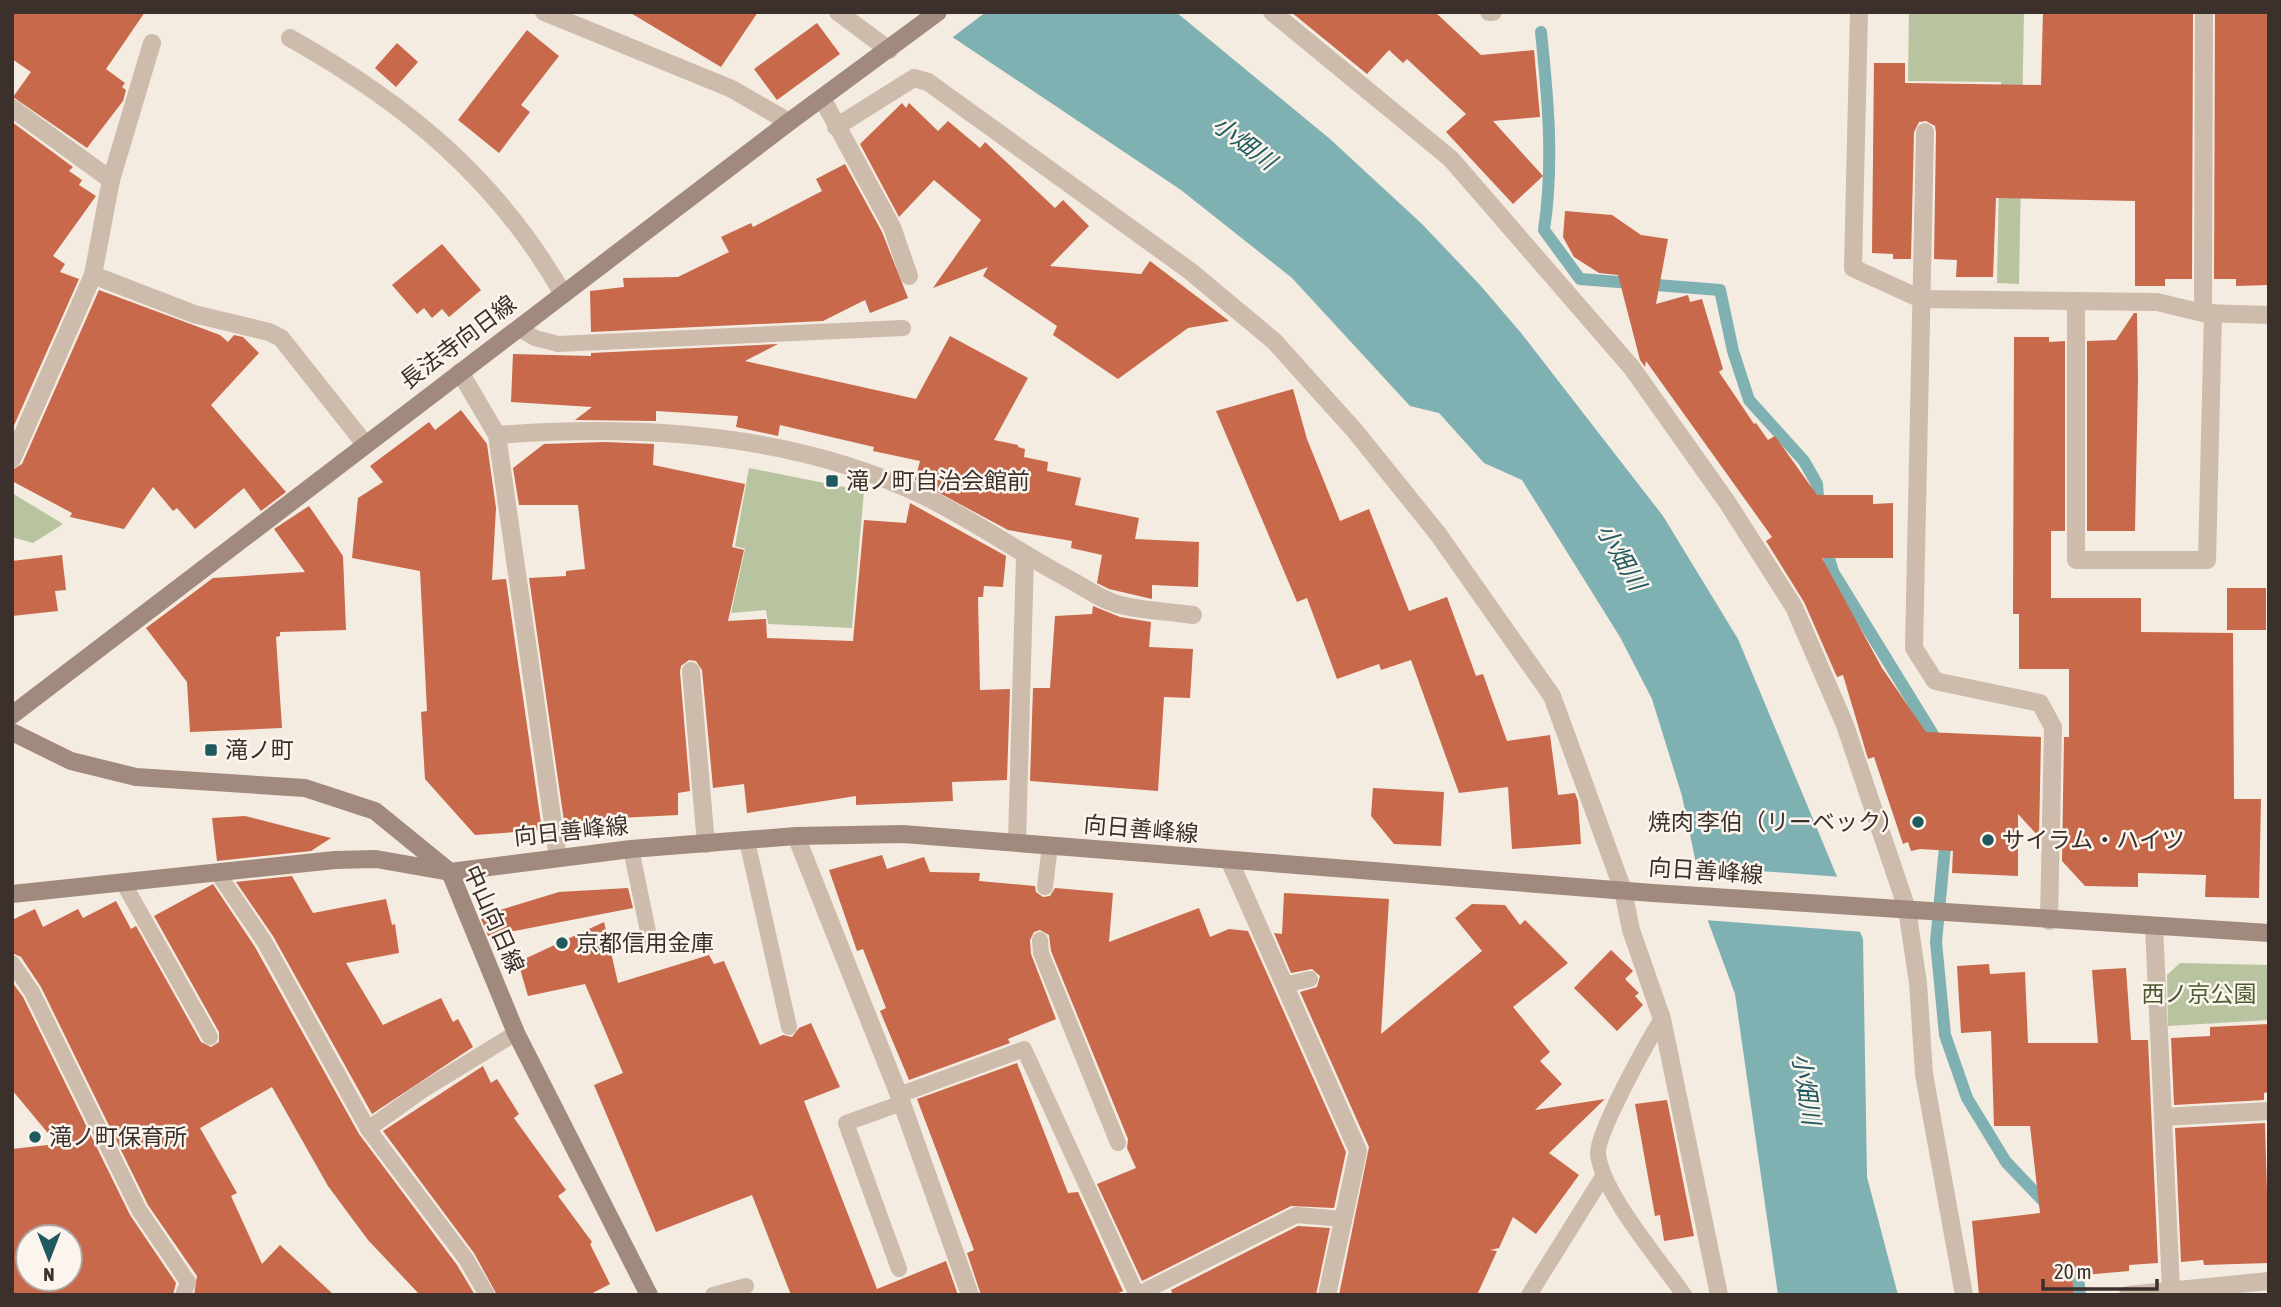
<svg xmlns="http://www.w3.org/2000/svg" width="2281" height="1307" font-family="'Asap Condensed','Noto Sans JP',sans-serif">
<style>
.green{fill:#b8c4a0}
.water{fill:#7fb0b2}
.pier{fill:#f4ebe1}
.lines{fill:none;stroke-linecap:round;stroke-linejoin:round}
.stream{stroke:#7fb0b2;stroke-width:12}
.building{fill:#c8694b;fill-rule:evenodd}
.lane{stroke:#cdbbac;stroke-width:16}
.street{stroke:#cdbbac;stroke-width:18}
.secondary{stroke:#a18a7d;stroke-width:18}
.poi-dot{fill:#1f5a5e;stroke:#fbf5ee;stroke-width:2.5}
.labels{text-anchor:middle;stroke-width:5;stroke-linejoin:round;paint-order:stroke}
.street-label{font-size:23px;fill:#3b302b;stroke:#fbf5ee}
.poi-label{font-size:23px;fill:#3b302b;stroke:#fbf5ee;text-anchor:start}
.park-label{font-size:23px;fill:#4a5a2e;stroke:#fbf5ee}
.water-label{font-size:24px;font-style:italic;fill:#1f5a5e;stroke:#fbf5ee}
</style>
<rect width="100%" height="100%" fill="#f4ebe1"/>
<g class="green">
<path d="M1909,12H2024L2019,284L1997,283L2001,82L1908,81Z"/>
<path d="M749,468L864,491L852,628L768,624L766,610L731,613L745,549L735,546Z"/>
<path d="M12,493L63,524L33,543L12,537Z"/>
<path d="M2180,963L2269,965V1020L2168,1026L2167,975Z"/>
</g>
<path class="water" d="M915,12H1176L1330,139L1422,224L1480,285L1521,333L1663,516L1738,639L1863,939L1867,1177L1898,1295H1778L1735,994L1708,921L1682,796L1652,699L1620,637L1522,480L1484,463L1439,413L1410,406L1292,278L1181,190Z"/>
<g class="pier">
<path d="M912,12H986L949,40Z"/>
<path d="M1693,866L1842,877L1864,932L1704,920Z"/>
</g>
<g class="lines">
<g class="stream">
<path d="M1541,32C1548,99 1554,163 1544,230L1580,279L1720,290L1733,351L1749,400L1804,461L1817,484L1819,509"/>
<path d="M1825,544L1833,572L1940,746"/>
<path d="M1946,836L1936,942L1945,1035L1967,1098L2006,1162L2050,1208"/>
<path d="M2076,1259L2080,1295"/>
</g>
</g>
<g class="building">
<path d="M12,12H145L106,69L125,83L122,87L126,90L123,101L87,148L13,97L31,72L12,59Z"/>
<path d="M629,12H758L721,67Z"/>
<path d="M1291,12H1435L1481,55L1534,50L1540,117L1493,121L1543,176L1513,204L1446,132L1466,114L1407,59L1403,63L1389,50L1367,74Z"/>
<path d="M2043,12H2193L2192,279H2165V286H2135V201L1996,198L1993,277H1956L1957,260L1934,259L1936,132L1935,126L1926,121L1919,122L1914,132L1911,259H1893V254L1872,253L1874,63H1905V83L2041,85Z"/>
<path d="M2215,12H2269V285L2236,286V279H2214Z"/>
<path d="M817,23L840,54L777,100L754,69Z"/>
<path d="M527,30L559,56L521,105L530,112L499,153L458,120Z"/>
<path d="M397,43L418,62L396,87L375,68Z"/>
<path d="M902,103L906,108L909,103L938,131L948,121L980,148L985,142L1055,208L1063,200L1089,226L1050,266L1141,274L1150,261L1229,321L1188,328L1118,379L1053,335L1057,326L983,276L988,267L933,288L981,220L934,180L899,217L860,144Z"/>
<path d="M12,122L73,167L69,171L82,180L79,185L96,196L53,256L65,264L60,272L79,279L12,430Z"/>
<path d="M845,164L882,232L908,298L870,313L865,300L823,321L591,332L590,291L624,287L623,278L678,277L729,252L721,237L751,223L753,227L822,191L816,179Z"/>
<path d="M1565,211L1612,215L1641,235L1668,239L1656,304L1688,295L1690,302L1702,299L1723,369L1719,372L1754,424L1756,423L1768,440L1775,436L1817,495H1873V504L1893,503V558H1822L1882,668L1926,732L2041,737L2039,837L2018,814V876L1952,873L1953,851L1920,849L1911,851L1908,842L1903,844L1874,757L1868,759L1843,675L1837,677L1804,602L1766,541L1772,537L1646,361L1645,367L1640,360L1618,275L1599,273L1574,257L1563,237Z"/>
<path d="M442,244L481,290L449,317L442,309L432,318L424,308L417,314L392,285Z"/>
<path d="M99,290L220,335L228,342L234,335L243,337L259,353L211,405L286,492L261,511L244,488L195,529L177,508L173,511L153,487L124,529L70,517L72,513L12,481V470L22,464Z"/>
<path d="M2134,313H2137L2138,380L2135,531H2087V341L2116,340Z"/>
<path d="M950,336L1028,378L994,440L1018,445V447L1025,449L1024,457L1048,462L1047,471L1081,478L1075,505L1139,518L1135,539L1199,542L1198,587L1152,585V599L1109,589L1097,583L1102,555L1071,548L1072,541L1008,530L915,480L920,461L873,451L874,447L780,425L778,436L736,427L738,416L656,411V421L575,420L592,407L511,402L513,354L591,356V353L778,344L745,361L916,399Z"/>
<path d="M2014,337H2049V342L2065,341V531H2051V598H2141V632L2233,633L2234,799H2261L2259,898L2205,897L2206,875L2138,873V887L2085,886L2062,861L2064,737H2069V669H2019V614H2013Z"/>
<path d="M1293,389L1307,439L1340,521L1369,509L1409,611L1447,597L1476,676L1483,674L1507,741L1550,735L1558,795L1575,793L1578,801L1581,844L1512,849L1508,787L1459,793L1411,660L1381,670L1379,664L1337,679L1307,598L1297,602L1216,411Z"/>
<path d="M461,410L487,444L496,508L492,580L506,579L542,830L475,835L425,779L421,712L427,711L420,571L352,558L358,498L383,482L370,466L429,422L435,430Z"/>
<path d="M605,442L654,444L653,465L745,484L732,547L744,550L728,621L766,619L767,638L853,641L864,520L906,523L910,503L1006,556L1003,587L984,586L983,597H978L980,690L1010,689L1007,780L952,782L953,801L856,805V796L747,813L744,784L713,788L702,670L696,661L689,660L681,666L680,672L690,791L678,793V815L619,818L620,823L578,830L577,827L565,828L529,578L566,576V571L585,569L578,505H519L513,468L544,444Z"/>
<path d="M309,506L343,556L346,630L280,632V636L276,637L282,728L190,732L187,682L146,628L213,578L305,572L274,529Z"/>
<path d="M62,555L66,590L55,591L58,611L12,616V561Z"/>
<rect x="2227" y="588" width="39" height="42"/>
<path d="M1093,606L1120,617L1151,622L1149,647L1193,649L1190,698L1164,697L1158,791L1030,781L1033,688H1050L1055,616L1092,614Z"/>
<path d="M1373,788L1444,792L1441,846L1394,844L1371,816Z"/>
<path d="M245,816L331,838L311,851L217,861L212,818Z"/>
<path d="M882,855L887,869L924,857L930,872L980,873L979,881L1035,886L1036,892L1043,897L1050,896L1055,888L1113,893L1109,942L1199,908L1210,937L1229,929L1248,931L1346,1152L1334,1208L1291,1206L1142,1281L1097,1184L1136,1168L1127,1148L1128,1139L1051,951L1049,935L1040,930L1034,932L1030,940L1031,954L1056,1019L1008,1039L1010,1043L909,1080L880,1011L886,1008L863,949L857,951L829,870Z"/>
<path d="M292,876L313,913L386,899L392,925L395,924L399,953L346,963L383,1025L441,998L453,1022L458,1019L473,1047L372,1114L273,936L236,882Z"/>
<path d="M213,884L255,947L359,1134L457,1265L475,1295H420L368,1240L328,1186L272,1087L200,1128L237,1193L231,1196L262,1264L280,1245L334,1295H194L197,1276L148,1205L41,987L21,957L12,953V920L35,909L43,927L78,909L83,918L116,901L131,929L136,926L201,1042L211,1047L219,1042V1032L154,916Z"/>
<path d="M628,888L633,908L488,936L480,916L559,892Z"/>
<path d="M1284,893L1389,899L1381,1034L1482,951L1455,918L1472,904L1505,905L1520,925L1525,920L1568,963L1513,1007L1550,1052L1540,1061L1562,1084L1535,1110L1605,1099L1549,1153L1579,1175L1536,1234L1513,1217L1499,1248L1490,1250L1497,1251L1477,1295H1339L1369,1147L1300,992L1317,987L1320,976L1312,969L1291,973L1274,933L1282,934Z"/>
<path d="M604,922L618,983L709,955L714,964L724,961L760,1045L783,1035L792,1037L799,1028L811,1023L840,1087L804,1101L877,1289L946,1261L958,1295H791L752,1195L656,1232L594,1085L623,1073L585,984L528,996L518,962Z"/>
<path d="M1611,950L1633,971L1625,979L1639,993L1635,996L1643,1005L1617,1031L1574,988Z"/>
<path d="M1989,964L1990,974L2025,972L2028,1043H2098L2092,970L2126,968L2131,1040H2148L2158,1263L2129,1265V1271L2072,1276L2074,1295H1979L1972,1221L2040,1213L2030,1126H1994L1991,1031L1961,1033L1957,966Z"/>
<path d="M12,982L23,997L130,1215L176,1283L173,1295H12V1149L57,1144L12,1090ZM28,1237H70V1279H28Z"/>
<path d="M2269,1024V1092L2264,1093V1100L2174,1105L2171,1038L2210,1036V1027Z"/>
<path d="M1017,1063L1068,1193L1078,1192L1123,1291L1114,1295H981L967,1253L974,1250L917,1099Z"/>
<path d="M483,1066L491,1083L497,1079L519,1114L514,1118L566,1190L558,1196L592,1242L590,1244L610,1284L589,1295H497L474,1253L383,1131Z"/>
<path d="M1667,1100L1694,1236L1664,1241L1660,1215L1655,1216L1635,1104Z"/>
<path d="M2265,1123L2269,1263L2204,1265L2203,1260L2181,1262L2175,1128Z"/>
<path d="M1298,1226L1330,1228L1316,1295H1173L1171,1290Z"/>
</g>
<g class="lines">
<g class="lane">
<path d="M518,328L535,338L558,344L903,328"/>
<path d="M747,841L789,1027"/>
<path d="M631,849L650,941"/>
<path d="M219,875L264,941L368,1129"/>
<path d="M124,884L210,1037"/>
<path d="M1045,887L1050,845"/>
<path d="M1040,940L1041,953L1118,1143"/>
<path d="M12,963L32,992L139,1210L188,1282L183,1295"/>
<path d="M1284,985L1310,979"/>
<path d="M1662,1019C1649,1039 1596,1134 1598,1154C1602,1193 1660,1260 1684,1295"/>
<path d="M899,1095L1024,1049L1137,1295L1296,1215L1343,1219"/>
<path d="M899,1269L846,1123L902,1103"/>
<path d="M487,1295L466,1259L368,1129L423,1090L516,1033"/>
<path d="M713,1295L746,1286"/>
<path d="M1529,1295L1602,1178"/>
</g>
<g class="street">
<path d="M544,12L732,89L789,122"/>
<path d="M838,12L889,50"/>
<path d="M1272,12L1451,159L1632,368L1727,502L1794,607L1845,725L1907,909L1918,983L1924,1074L1964,1295"/>
<path d="M1489,12H1493"/>
<path d="M1859,12L1853,268L1921,299L2157,302L2203,313L2269,315"/>
<path d="M290,38C405,103 496,177 563,294"/>
<path d="M822,98L892,227L909,276"/>
<path d="M12,108L111,180"/>
<path d="M836,127L914,78L928,82L1190,271L1274,341L1355,431L1438,534L1552,696L1623,890L1631,930L1662,1019L1719,1295"/>
<path d="M1925,132L1914,648L1935,681L2040,703L2053,727L2049,921"/>
<path d="M93,275L194,314L269,332L281,338L365,444"/>
<path d="M2076,301V560H2207L2213,313"/>
<path d="M2203,313L2204,12"/>
<path d="M460,372L497,435L558,858"/>
<path d="M497,435C639,424 794,433 924,496C977,522 1024,556 1076,583C1088,590 1101,599 1114,603C1138,611 1167,611 1193,615"/>
<path d="M12,459L93,275L111,180L152,43"/>
<path d="M691,671L706,844"/>
<path d="M796,836L899,1095L970,1295"/>
<path d="M1017,842L1025,557"/>
<path d="M1230,862L1358,1151L1327,1295"/>
<path d="M2154,927L2171,1288"/>
<path d="M2163,1117L2269,1111"/>
<path d="M2128,1295L2269,1281"/>
</g>
<g class="secondary">
<path d="M12,715L789,122L938,12"/>
<path d="M12,732L71,761L136,777L305,788L375,811L450,872L516,1033L649,1295"/>
<path d="M12,894L335,860L376,859L450,872L631,849L796,836L903,834L1653,893L2269,933"/>
</g>
</g>
<g class="poi-dot">
<rect x="825" y="474" width="14" height="14" rx="3.5"/>
<rect x="204" y="743" width="14" height="14" rx="3.5"/>
<circle cx="1918" cy="822" r="7"/>
<circle cx="1988" cy="840" r="7"/>
<circle cx="562" cy="943" r="7"/>
<circle cx="35" cy="1137" r="7"/>
</g>
<g class="labels">
<g class="street-label">
<text transform="translate(458 342) rotate(-37)" y="8">長法寺向日線</text>
<text transform="translate(1141 829) rotate(5)" y="8">向日善峰線</text>
<text transform="translate(571 831) rotate(-6)" y="8">向日善峰線</text>
<text transform="translate(1706 871) rotate(4)" y="8">向日善峰線</text>
<text transform="translate(494 919) rotate(66)" y="8">中山向日線</text>
</g>
<g class="poi-label">
<text x="846" y="489">滝ノ町自治会館前</text>
<text x="225" y="758">滝ノ町</text>
<text x="1904" y="830" text-anchor="end">焼肉 李伯（リーベック）</text>
<text x="2002" y="848">サイラム・ハイツ</text>
<text x="576" y="951">京都信用金庫</text>
<text x="49" y="1145">滝ノ町保育所</text>
</g>
<g class="park-label">
<text x="2199" y="1002">西ノ京公園</text>
</g>
<g class="water-label">
<text transform="translate(1244 143) rotate(37)" y="8">小畑川</text>
<text transform="translate(1621 557) rotate(60)" y="8">小畑川</text>
<text transform="translate(1806 1089) rotate(81)" y="8">小畑川</text>
</g>
</g>
<rect width="2281" height="1307" fill="none" stroke="#3b302b" stroke-width="28"/>
<g transform="translate(49 1258) rotate(180)"><circle r="33" fill="#fbf5ee" stroke="#aea6a0" stroke-width="2"/>
<path d="M0-5L12 26L0 18L-12 26Z" fill="#1f5a5e"/>
<text y="-10" font-size="19" font-weight="bold" text-anchor="middle" fill="#3b302b">N</text>
</g>
<path d="M2043 1279v10h114v-10" fill="none" stroke="#3b302b" stroke-width="3.5"/>
<text x="2054" y="1279" font-size="21" fill="#3b302b" stroke="#fbf5ee" stroke-width="5" paint-order="stroke">20 m</text>
</svg>
